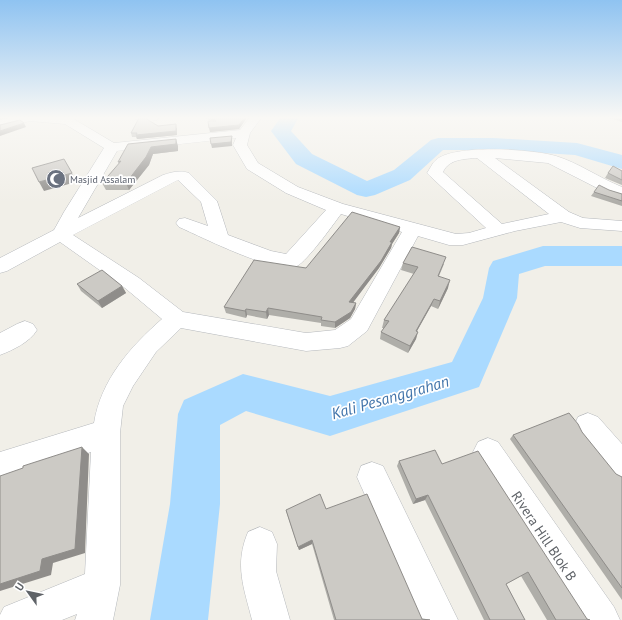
<svg xmlns="http://www.w3.org/2000/svg" width="622" height="620" font-family="'PT Sans',sans-serif">
<style>
.lines{fill:none;stroke-linecap:round;stroke-linejoin:round}
.river{fill:#aadaff;fill-rule:evenodd}
.minor-casing{stroke:#b5b8bc;stroke-width:1}
.minor{fill:#fff;fill-rule:evenodd}
.wall{fill:#afaea9}
.shaded-wall{fill:#8f8d8a}
.building{fill:#cccac5;stroke:#8f8d8a}
.labels{text-anchor:middle;stroke-width:3.5;stroke-linejoin:round;paint-order:stroke}
.far-worship-label{font-size:10px;fill:#5b616d;stroke:#fff;text-anchor:start}
.near-street-label{font-size:14px;fill:#5f6368;stroke:#fff}
.near-water-label{font-size:16px;font-style:italic;fill:#4174aa;stroke:#fff}
</style>
<rect width="100%" height="100%" fill="#f1efe8"/>
<g class="lines">
<g class="river">
<path d="M281,117H299L291,131L312,154L367,181L394,170L431,140L438,138H494L577,143L622,155V169L575,155L494,150H443L410,180L375,195L366,197L357,195L296,164L271,131Z"/>
<path d="M543,246H622V266H545L519,274L517,298L479,387L330,436L246,411L220,425V504L208,620H150L170,504L178,414L184,400L243,374L330,396L452,362L483,298L489,268L493,261Z"/>
</g>
<g class="minor-casing">
<g id="minor">
<path d="M16,117H61L72,118L114,143L240,130L250,117H262L250,133L247,145L258,163L298,187L343,204L456,234L469,233L486,228L430,176L427,173C430,169 432,163 436,160C453,144 533,149 556,156C579,163 599,178 622,187V198L607,193L548,163L495,158L569,212L583,218L622,221V231L580,228L561,222L515,231L463,245H449L418,236L367,331L348,346L340,348L306,351L181,328L156,352L133,386L123,406L120,433V585L113,620H75L77,614L62,620H0V615L4,607L85,574L91,452L0,482V452L94,423C101,380 130,347 162,319L125,288L60,242L7,271L0,273V258L54,230L64,212L104,148L65,124L30,121L0,128V120ZM236,138L233,145L247,169L286,193L326,210L286,254L271,251L228,235L217,201L189,173C179,170 173,172 163,175L78,218L117,151ZM477,158L549,214L502,224L443,172C449,159 464,159 477,158ZM178,180L201,202L208,226L185,218L179,219L176,223L179,227C200,236 278,276 297,266C308,260 332,226 341,214L402,232L351,319L335,330L306,333L183,312L139,278L73,235Z"/>
<path d="M135,117H159L157,120C151,121 143,121 137,120Z"/>
<path d="M25,321L33,324L37,330C30,342 13,350 0,355V333L17,324Z"/>
<path d="M588,413L598,417L622,444V481L611,477L578,435L574,426L578,417Z"/>
<path d="M488,438L498,442L614,607L620,620H579L478,462L473,452L478,442Z"/>
<path d="M372,462L383,466L458,620H420L357,477L361,466Z"/>
<path d="M260,527L272,532L277,544L276,571L290,620H252C244,588 234,565 248,532Z"/>
</g>
</g>
<use href="#minor" class="minor"/>
</g>
<g class="wall">
<path d="M204,117H246V119L239,129L210,132L211,121Z"/>
<path d="M607,117H622V122Z"/>
<path d="M158,126L177,128V135L137,139L136,137H132L131,133Z"/>
<path d="M178,146V151L153,154L149,165L129,190H106L102,183L119,164L118,162Z"/>
<path d="M622,171V185L605,178L608,173Z"/>
<path d="M609,190L622,194V206L591,196L594,192Z"/>
<path d="M400,227L399,233L392,244L391,248L379,268L353,302L356,303L355,309L350,318L335,328L321,326V323L269,315L267,319L247,315L246,318L226,313L224,307L306,268Z"/>
<path d="M403,263L444,264L439,276L448,288L438,309L431,306L417,331L416,339L408,353L380,339L381,332L384,328H382L384,320L414,274L401,270Z"/>
<path d="M77,284L122,286L126,293L102,308L81,291Z"/>
<path d="M513,435L622,477V600L510,439Z"/>
<path d="M399,461L442,464L587,619L590,620H547L521,576L506,584L525,620H484L425,500L413,504L397,466Z"/>
<path d="M326,509L422,619L430,620H334L312,544L299,550L287,514L286,510Z"/>
</g>
<g class="shaded-wall">
<path d="M0,117H9L0,119Z"/>
<path d="M245,117H246V119L239,129L210,132L209,128Z"/>
<path d="M24,123L26,127L0,136V131Z"/>
<path d="M176,124L177,135L137,139L136,135Z"/>
<path d="M232,136V146L212,148L211,144Z"/>
<path d="M176,139L178,146V151L153,154L149,165L129,190L126,183L151,147Z"/>
<path d="M72,173L76,182L44,191L39,182Z"/>
<path d="M400,227L399,233L392,244L391,248L379,268L349,308V302Z"/>
<path d="M450,280L448,288L438,309L440,301Z"/>
<path d="M122,286L126,293L102,308L98,301Z"/>
<path d="M434,299L431,306L413,338L416,331Z"/>
<path d="M356,303L355,309L350,318L335,328V322Z"/>
<path d="M268,308L269,315L267,319L266,312Z"/>
<path d="M246,309L247,315L246,318L245,311Z"/>
<path d="M418,332L416,339L408,353L410,346Z"/>
<path d="M82,447L89,454L85,553L53,563L51,575L0,591V584L42,559Z"/>
<path d="M428,495L425,500L413,504L416,499Z"/>
<path d="M312,540V544L299,550L298,547Z"/>
</g>
<g class="building">
<path d="M210,117H245L239,125L209,128L208,121H216Z"/>
<path d="M139,118H145L158,126L176,124V131L136,135L137,133H131Z"/>
<path d="M20,120L24,123L0,131V125Z"/>
<path d="M232,136L231,142L211,144L210,138Z"/>
<path d="M176,139V144L151,147L146,157L126,183H102L121,161L118,162L128,144Z"/>
<path d="M64,159L72,173L39,182L32,168Z"/>
<path d="M613,166L622,171V180L608,173Z"/>
<path d="M599,185L609,190L622,194V201L594,192Z"/>
<path d="M352,212L400,227L390,242H392L381,261L349,302L356,303L351,312L335,322L321,320L322,317L268,308L266,312L246,309L245,311L224,307L254,260L306,268Z"/>
<path d="M412,247L446,257L438,276L450,280L440,301L434,299L416,331L418,332L410,346L381,332L389,321L384,320L418,267L403,263Z"/>
<path d="M102,270L122,286L98,301L77,284Z"/>
<path d="M569,413L578,424L582,432L616,474L622,477V588L513,435Z"/>
<path d="M82,447L75,549L42,559L40,571L0,584V476L23,468V466Z"/>
<path d="M435,450L442,464L478,451L587,619L590,620H556L528,572L506,584L525,620H490L428,495L416,499L399,461Z"/>
<path d="M320,494L326,509L367,494L422,619L430,620H336L312,540L298,547L286,510Z"/>
</g>
<linearGradient id="sky" x2="0" y2="1"><stop stop-color="#8fc3f1"/><stop offset="0.58" stop-color="#f9f8f5"/><stop offset="1" stop-color="#f9f8f5" stop-opacity="0"/></linearGradient>
<rect width="622" height="203" fill="url(#sky)"/>
<defs>
<g id="mosque-disc" transform="scale(1)"><circle r="9.5" fill="#6b7280" stroke="#fff"/><path d="M3.5-4.9A6 6 0 1 0 3.5 4.9A5 5 0 1 1 3.5-4.9Z" fill="#fff"/></g>
</defs>
<g fill-rule="evenodd">
<use href="#mosque-disc" x="56" y="179"/>
</g>
<g class="labels">
<g class="far-worship-label">
<text x="70" y="183">Masjid Assalam</text>
</g>
<g class="near-street-label">
<text transform="translate(544 536) rotate(56)" y="5">Rivera Hill Blok B</text>
</g>
<g class="near-water-label">
<text transform="translate(390 397) rotate(-16)" y="6">Kali Pesanggrahan</text>
</g>
</g>
<g transform="translate(28 592) rotate(303)" stroke="#ffffff" stroke-width="3" paint-order="stroke">
<path d="M0-3L7 15L0 10L-7 15Z" fill="#5f6368"/>
<text y="-6" font-size="11" font-weight="bold" text-anchor="middle" fill="#5f6368">U</text>
</g>
</svg>
